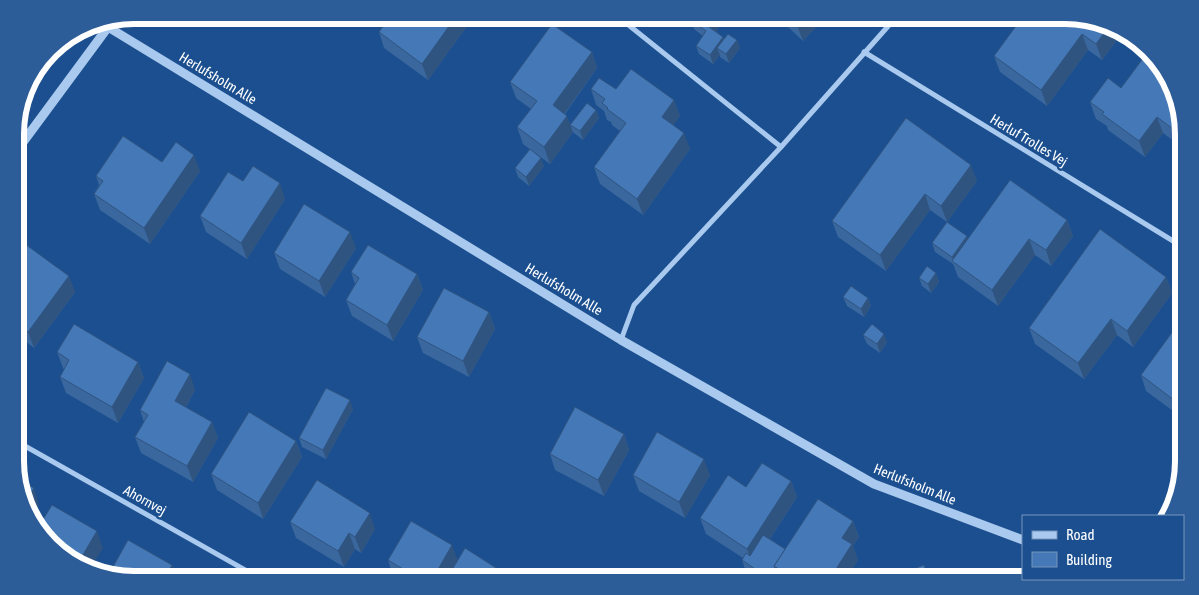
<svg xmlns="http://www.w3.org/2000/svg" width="1199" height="595" font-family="'Asap Condensed',sans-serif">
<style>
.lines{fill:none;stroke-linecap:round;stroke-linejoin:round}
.minor{stroke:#a9c9ee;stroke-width:5}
.tertiary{stroke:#a9c9ee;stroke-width:9}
.wall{fill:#3a679d}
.shaded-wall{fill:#305480}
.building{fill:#4478b7;stroke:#305480}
.labels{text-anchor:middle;stroke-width:5;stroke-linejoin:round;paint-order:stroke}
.street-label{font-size:14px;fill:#fff;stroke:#1b4f8f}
.rim{fill:none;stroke:#fff;stroke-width:6}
</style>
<rect width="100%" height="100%" fill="#1b4f8f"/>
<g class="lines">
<g class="minor">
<path d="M616,15L781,147"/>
<path d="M864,52L1178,244L1183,245"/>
<path d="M621,340L634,305L781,147L898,15"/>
<path d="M16,441L263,580"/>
</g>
<g class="tertiary">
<path d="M108,27L621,340L874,484L1023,540"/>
<path d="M15,153L114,19"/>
</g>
</g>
<g class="wall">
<path d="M391,15H475L428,80L384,48L379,32Z"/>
<path d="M694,15H727L716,31L724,39L737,40L740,48L729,63L720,57V55L713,64L699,54L696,46L703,36L694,29L690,20Z"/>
<path d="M775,15H827L803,41Z"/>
<path d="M1024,15L1118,27L1123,32L1102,60L1088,50L1047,106L1000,72L994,56Z"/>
<path d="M592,52L597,68L565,114L570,124L596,110L599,118L583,140L574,133L573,132L550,164L523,144L517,127L531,109L516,98L510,82Z"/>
<path d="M1147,53L1179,145L1163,133L1145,157L1108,130L1107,126L1096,119L1090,102L1121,88Z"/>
<path d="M591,89H616L674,100L680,116L673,125L690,149L643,215L600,184L594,167L620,131L612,125L611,122L607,120L604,111L596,105Z"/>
<path d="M906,118L977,181L947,222L930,210L886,271L838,237L832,221Z"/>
<path d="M162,162L200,171L150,244L100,210L94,194L99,185L96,176Z"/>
<path d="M544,166L529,186L518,177L515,168Z"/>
<path d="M243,181L285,199L247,259L206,232L200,216Z"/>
<path d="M1067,220L1073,236L1051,266L1035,255L998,306L958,277L953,264L935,252L932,243L968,239Z"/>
<path d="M356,248L325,297L280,269L274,253Z"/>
<path d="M16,257L75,292L34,348L16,334Z"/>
<path d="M351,272L417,274L423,290L393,341L352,316L346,300L355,284Z"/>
<path d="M936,273L939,282L931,293L922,286L919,278Z"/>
<path d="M1166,277L1172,293L1133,347L1117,335L1084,379L1035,344L1029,328Z"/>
<path d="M843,297L868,298L871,306L864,317L847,306Z"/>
<path d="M489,312L495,329L469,377L423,353L417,337Z"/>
<path d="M1184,316V419L1146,391L1141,375Z"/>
<path d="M863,335L887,342L880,353L867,344Z"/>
<path d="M57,352L138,362L144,378L118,423L66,393L60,377L64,369L63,368Z"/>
<path d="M195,390L186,407L212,422L218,438L193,482L141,453L135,437L144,422L140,410Z"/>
<path d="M353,409L326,459L302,447L299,438Z"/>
<path d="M1184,427V447L1181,444L1178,436Z"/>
<path d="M624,434L629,450L604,496L555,470L550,454Z"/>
<path d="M296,441L302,457L263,519L217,490L211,474Z"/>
<path d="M633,475H710L685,518L639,491Z"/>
<path d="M791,481L797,497L770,539L785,549L853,521L859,537L853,546L858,560L845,580H761L745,569L742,560L743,558L706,534L700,518L746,487Z"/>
<path d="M290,522L375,529L361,553L355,549L344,567L296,538Z"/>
<path d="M388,560H458L515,580H400L393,576Z"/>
</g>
<g class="shaded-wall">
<path d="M457,15H475L428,80L422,64Z"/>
<path d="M718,15H727L713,36L709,27Z"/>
<path d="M806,15H827L803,41L797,25Z"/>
<path d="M1110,25L1118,27L1123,32L1102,60L1096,44Z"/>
<path d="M1082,34L1088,50L1047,106L1041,90Z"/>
<path d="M723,37L726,45L717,48L720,55L713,64L710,55Z"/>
<path d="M737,40L740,48L729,63L726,54Z"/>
<path d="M592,52L597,68L559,121L553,105Z"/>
<path d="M674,100L680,116L668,133L662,117Z"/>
<path d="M596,110L599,118L583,140L580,131Z"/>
<path d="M567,116L573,132L550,164L544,147Z"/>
<path d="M1182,116L1183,118V139L1179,145L1173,129Z"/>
<path d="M1157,117L1163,133L1145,157L1139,141Z"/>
<path d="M684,133L690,149L643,215L637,199Z"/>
<path d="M194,155L200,171L150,244L144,228Z"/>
<path d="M541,158L544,166L529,186L526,177Z"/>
<path d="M971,165L977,181L947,222L941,206Z"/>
<path d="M280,183L285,199L247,259L241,243Z"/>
<path d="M925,194L930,210L886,271L880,255Z"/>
<path d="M1067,220L1073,236L1051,266L1046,250Z"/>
<path d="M350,232L356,248L325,297L319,281Z"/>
<path d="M967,236L970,245L954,262L952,257Z"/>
<path d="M1029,239L1035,255L998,306L992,290Z"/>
<path d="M936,273L939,282L931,293L928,284Z"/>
<path d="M417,274L423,290L393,341L387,325Z"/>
<path d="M69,276L75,292L34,348L28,332Z"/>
<path d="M1166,277L1172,293L1133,347L1127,331Z"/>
<path d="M868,298L871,306L864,317L861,309Z"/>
<path d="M489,312L495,329L469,377L463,361Z"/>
<path d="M1111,319L1117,335L1084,379L1078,363Z"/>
<path d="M884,334L887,342L880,353L877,344Z"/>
<path d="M138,362L144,378L118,423L112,407Z"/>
<path d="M190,374L195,390L180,417L175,401Z"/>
<path d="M350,400L353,409L326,459L323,450Z"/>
<path d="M212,422L218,438L193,482L187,466Z"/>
<path d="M624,434L629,450L604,496L598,480Z"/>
<path d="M296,441L302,457L263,519L258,503Z"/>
<path d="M704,459L710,475L685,518L679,502Z"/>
<path d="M791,481L797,497L753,565L747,549Z"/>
<path d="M34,488L39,505L33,517L26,502Z"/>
<path d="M370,513L375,529L361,553L355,537Z"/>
<path d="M853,521L859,537L853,546L858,560L845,580H829L842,538Z"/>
<path d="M97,531L103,548L89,570L81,568L77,565Z"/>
<path d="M349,533L355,549L344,567L338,551Z"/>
<path d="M452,545L458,561L447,580H432Z"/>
<path d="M172,565L178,580H164Z"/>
<path d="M777,573L779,580H773Z"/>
</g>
<g class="building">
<path d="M391,15H457L422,64L379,32Z"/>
<path d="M694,15H718L709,27L723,37L710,55L696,46L706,31L690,20Z"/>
<path d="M786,15H806L797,25Z"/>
<path d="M1024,15H1066L1110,25L1096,44L1082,34L1041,90L994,56Z"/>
<path d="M552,24L592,52L553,105L567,116L544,147L517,127L537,101L510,82Z"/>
<path d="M728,34L737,40L726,54L717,48Z"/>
<path d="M1147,53L1164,67L1182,116L1173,129L1157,117L1139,141L1102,114L1104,112L1090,102L1108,78L1121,88Z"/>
<path d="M631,69L674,100L662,117L684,133L637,199L594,167L626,123L607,109L608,108L602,103L605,99L591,89L599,78L616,89Z"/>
<path d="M587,103L596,110L580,131L570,125Z"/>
<path d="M906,118L971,165L941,206L925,194L880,255L832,221Z"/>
<path d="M123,136L162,162L176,142L194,155L144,228L94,194L103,181L96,176Z"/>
<path d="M530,149L541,158L526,177L515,168Z"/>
<path d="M253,166L280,183L241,243L200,216L228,172L243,181Z"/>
<path d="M1010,180L1067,220L1046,250L1029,239L992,290L952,261Z"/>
<path d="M304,204L350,232L319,281L274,253Z"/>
<path d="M947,222L967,236L952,257L932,243Z"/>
<path d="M1100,229L1166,277L1127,331L1111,319L1078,363L1029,328Z"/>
<path d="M25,244L69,276L28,332L16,323V257Z"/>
<path d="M368,245L417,274L387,325L346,300L359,278L351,272Z"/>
<path d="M927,266L936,273L928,284L919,278Z"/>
<path d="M851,286L868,298L861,309L843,297Z"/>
<path d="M444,288L489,312L463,361L417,337Z"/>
<path d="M1184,316V406L1183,407L1141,375Z"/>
<path d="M74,324L138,362L112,407L60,377L69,360L57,352Z"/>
<path d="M872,324L884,334L877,344L863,335Z"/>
<path d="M167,361L190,374L175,401L212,422L187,466L135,437L148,415L140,410Z"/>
<path d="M326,388L350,400L323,450L299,438Z"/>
<path d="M575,407L624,434L598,480L550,454Z"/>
<path d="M249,412L296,441L258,503L211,474Z"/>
<path d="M1184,427V440L1178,436Z"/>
<path d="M657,432L704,459L679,502L633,475Z"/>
<path d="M762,463L791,481L747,549L700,518L728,475L746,487Z"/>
<path d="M17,479L34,488L26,502Z"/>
<path d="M317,480L370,513L355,537L349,533L338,551L290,522Z"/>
<path d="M818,499L853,521L842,538L852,544L829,580H796L774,566Z"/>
<path d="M52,505L97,531L77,565L39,534L37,529Z"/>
<path d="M411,521L452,545L432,580H421L388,560Z"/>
<path d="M763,535L785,549L774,566L777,573L773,580H771L742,560L746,553L750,556Z"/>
<path d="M128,540L172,565L164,580H133L109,574Z"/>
<path d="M465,548L515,580H446Z"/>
<path d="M924,565L929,580H884Z"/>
</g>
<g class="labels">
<g class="street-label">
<text transform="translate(218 78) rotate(31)" y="5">Herlufsholm Alle</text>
<text transform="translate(1029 140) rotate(31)" y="5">Herluf Trolles Vej</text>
<text transform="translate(564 289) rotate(31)" y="5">Herlufsholm Alle</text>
<text transform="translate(915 484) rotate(22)" y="5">Herlufsholm Alle</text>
<text transform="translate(145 500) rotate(29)" y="5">Ahornvej</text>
</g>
</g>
<path d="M0 0H1199V595H0ZM134 24H1065A110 110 0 0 1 1175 134V461A110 110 0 0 1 1065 571H134A110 110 0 0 1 24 461V134A110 110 0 0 1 134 24Z" fill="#2d5d98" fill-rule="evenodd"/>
<path class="rim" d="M134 24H1065A110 110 0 0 1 1175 134V461A110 110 0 0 1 1065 571H134A110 110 0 0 1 24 461V134A110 110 0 0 1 134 24Z"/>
<rect x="1022" y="515" width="162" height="65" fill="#1b4f8f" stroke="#7695bc"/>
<rect x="1032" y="531" width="25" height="8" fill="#a9c9ee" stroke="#7695bc"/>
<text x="1066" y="540" font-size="15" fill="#ffffff">Road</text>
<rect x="1032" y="552" width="25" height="15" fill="#4478b7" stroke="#7695bc"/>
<text x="1066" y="565" font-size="15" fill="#ffffff">Building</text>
</svg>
